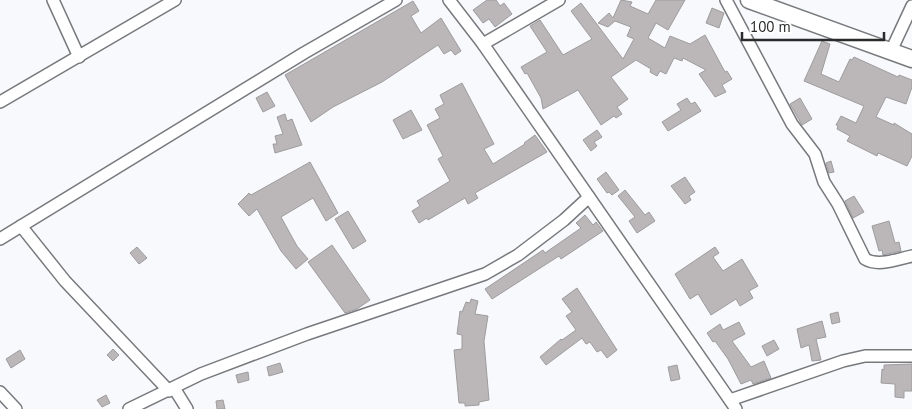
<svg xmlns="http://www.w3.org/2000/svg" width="912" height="409" font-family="'PT Sans',sans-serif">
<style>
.building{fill:#bbb7b9;stroke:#9f9c9e}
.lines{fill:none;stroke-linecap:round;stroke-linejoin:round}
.minor-casing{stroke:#77797c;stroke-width:14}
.highway-casing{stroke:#77797c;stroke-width:19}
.minor{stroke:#fff;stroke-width:11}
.highway{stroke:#fff;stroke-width:16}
</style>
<rect width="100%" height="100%" fill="#f7f9fc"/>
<g class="building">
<path d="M487,0H496L500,6L504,3L512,14L495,27L489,19L483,23L473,10Z"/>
<path d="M621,0L632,2L630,6L648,14L656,0H685L668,30L656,23L648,38L665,48L670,36L690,44L705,35L725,72L727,71L732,79L722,85L726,92L715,97L699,74L706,70L683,58L682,61L674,58L666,74L660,71L657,76L650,72L651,69L636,60L611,77L628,99L617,107L622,114L616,118L614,116L601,125L578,90L543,109L541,98L527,73L525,74L521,67L547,52L530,26L540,20L563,55L592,39L571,11L581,3L623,59L634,39L627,36L631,27L615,21L608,27L598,23L609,13L613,18Z"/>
<path d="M413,1L419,11L411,16L421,33L441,18L461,51L455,55L451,50L444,54L438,45L382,82L333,107L311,122L285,75Z"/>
<path d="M712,8L724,13L719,28L706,23Z"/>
<path d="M822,41L830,44L821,74L839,82L850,59L852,60L854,57L898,77L899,75L912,80V87L906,104L886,97L876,117L894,125V123L912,134V156L907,166L878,153L877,156L847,141L850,136L837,129L838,126L836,125L841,116L856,123L864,106L804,81Z"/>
<path d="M462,83L494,144L484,149L493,164L525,144L524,143L535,135L547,152L475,193L478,198L468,204L465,198L428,220L427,218L419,223L412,211L420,206L417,201L450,181L438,159L443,156L427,125L440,118L435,109L444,104L440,95Z"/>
<path d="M267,92L275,106L263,112L256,98Z"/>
<path d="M687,98L691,104L695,102L701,111L668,131L662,122L681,110L677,104Z"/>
<path d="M800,98L812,119L802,125L790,104Z"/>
<path d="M411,110L422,130L403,139L393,120Z"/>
<path d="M285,114L287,121L292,119L302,145L275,153L273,144H277L275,136L283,134L277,117Z"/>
<path d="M597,130L602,137L594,142L597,146L591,151L583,140Z"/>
<path d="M831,161L834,172L829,173L826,163Z"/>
<path d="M310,162L338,213L326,221L313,198L281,217L297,246L308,259L296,269L281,251L257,209L249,216L238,204L249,193L251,195Z"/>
<path d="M606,172L619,190L612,195L609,192L607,193L597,179Z"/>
<path d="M685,177L695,192L689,196L691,200L685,204L671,186Z"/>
<path d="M625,190L645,215L649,212L655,221L637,233L629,221L635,217L618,196Z"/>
<path d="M854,196L864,212L853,218L845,201Z"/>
<path d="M348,211L366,241L353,249L335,219Z"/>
<path d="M585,215L593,225L596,222L603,231L561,259L559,256L492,299L485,289L543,250L545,253L581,228L576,223Z"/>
<path d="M889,221L895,243L899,242L901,251L883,255L882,250L879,251L872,226Z"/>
<path d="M332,245L370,300L357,309L345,313L308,262Z"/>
<path d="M137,247L147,258L139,264L130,253Z"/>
<path d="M715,247L719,253L713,257L723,271L742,259L758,286L749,291L753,298L740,306L736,299L711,315L698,294L690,299L675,274Z"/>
<path d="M577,288L617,350L607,358L601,350L597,352L590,342L586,344L582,338L546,365L540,357L561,339L562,340L576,330L566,316L572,312L562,299Z"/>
<path d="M471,299L478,301L475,314L488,316L484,341L489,400L479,402V405L465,406V403H459L454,350L462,349V335L457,334L460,311L462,312L466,302L470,303Z"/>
<path d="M838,312L840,322L832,324L830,314Z"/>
<path d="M822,321L826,337L816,339L821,360L812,361L809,345L801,348L797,329Z"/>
<path d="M739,322L745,334L732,341L751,367L764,361L771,378L753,384L751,380L741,384L728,359L715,341L713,342L707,333L720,324L723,330Z"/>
<path d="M774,340L779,349L767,356L762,346Z"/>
<path d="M113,349L119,355L113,361L107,355Z"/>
<path d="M20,350L25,359L11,368L6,359Z"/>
<path d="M280,363L283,372L269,376L267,367Z"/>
<path d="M912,364V391H904V398L895,397V384L881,383L882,369L884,370V365Z"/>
<path d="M677,365L680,379L671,381L668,367Z"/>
<path d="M248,372L249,380L238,383L236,375Z"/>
<path d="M106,395L110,403L102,407L97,400Z"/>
<path d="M223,400L225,409H217L216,401Z"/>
</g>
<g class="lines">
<g class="minor-casing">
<g id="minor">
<path d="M53,0L79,57"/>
<path d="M449,0L483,44L736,409"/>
<path d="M726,0L792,124L815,154L824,182L838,204L865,259C879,267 897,259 912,256"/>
<path d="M483,44L559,0"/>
<path d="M891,51L912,6"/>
<path d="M0,102L175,0"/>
<path d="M21,226L65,281L169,391"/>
<path d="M0,239L304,53L396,0"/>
<path d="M174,388L187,409"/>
<path d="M0,392L16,409"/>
<path d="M730,400L843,361L865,356H912"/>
<path d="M129,409L201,374L307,334L485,274L518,255L564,220L589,197"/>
</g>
</g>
<g class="highway-casing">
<path id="highway" d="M749,0L912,59"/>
</g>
<use href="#minor" class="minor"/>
<use href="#highway" class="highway"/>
</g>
<path d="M742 32v8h142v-8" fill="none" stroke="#2a2b2c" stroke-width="2.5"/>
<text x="750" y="32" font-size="15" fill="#2a2b2c" stroke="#ffffff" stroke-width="4" paint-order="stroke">100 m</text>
</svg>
